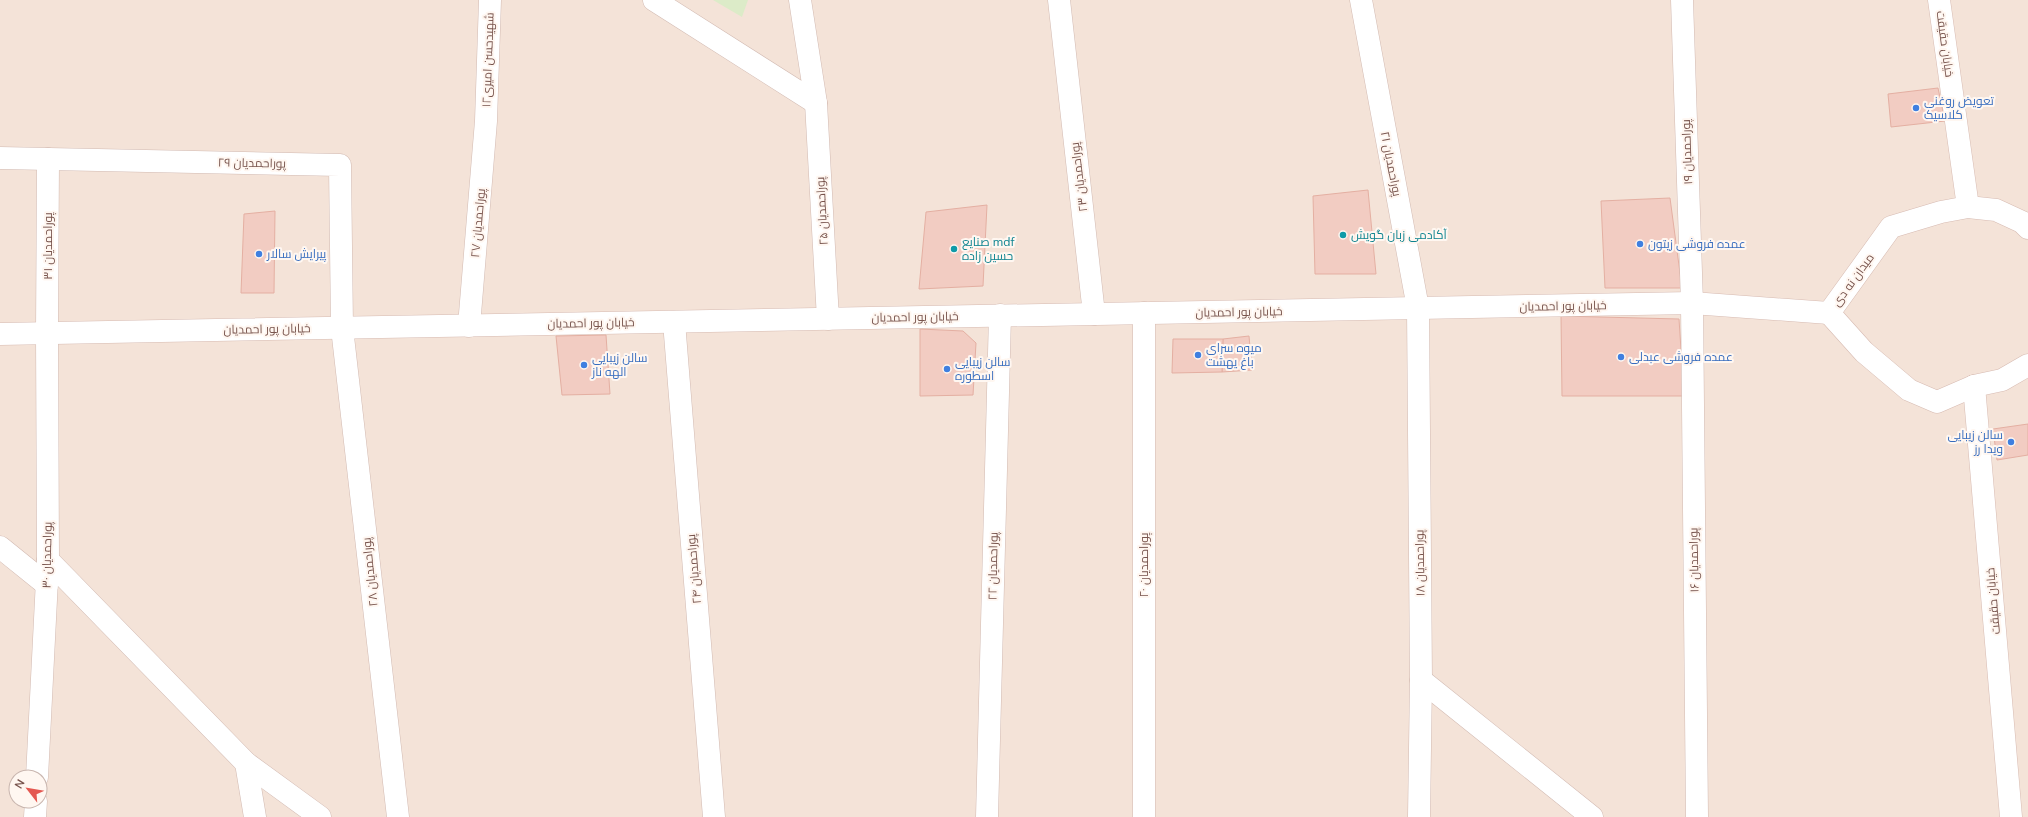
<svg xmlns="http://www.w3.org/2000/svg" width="2028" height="817" font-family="Mulish,Cairo,sans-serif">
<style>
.residential{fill:#f4e3d8;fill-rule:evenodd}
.green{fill:#dcebc8}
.building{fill:#f2ccc2;stroke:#e4afa2}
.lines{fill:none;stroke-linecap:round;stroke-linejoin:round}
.street-casing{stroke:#d2bab2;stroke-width:23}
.secondary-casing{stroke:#d7bbb2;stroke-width:23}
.street{stroke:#fff;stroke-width:22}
.secondary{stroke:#fff;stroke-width:22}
.shop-dot{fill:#3f7fe0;stroke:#fff7f1;stroke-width:1.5}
.culture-dot{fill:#0f9aa8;stroke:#fff7f1;stroke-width:1.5}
.labels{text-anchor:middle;stroke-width:4;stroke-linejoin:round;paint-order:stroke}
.street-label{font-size:12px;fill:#78544d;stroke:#fff7f1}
.shop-label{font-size:12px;fill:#366cbe;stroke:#fff7f1;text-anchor:start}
.culture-label{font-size:12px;fill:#0d838f;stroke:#fff7f1;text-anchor:start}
</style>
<rect width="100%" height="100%" fill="#fcf2ea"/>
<path class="residential" d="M0,0H2028V817H0ZM16,777H40V801H16Z"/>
<path class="green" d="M713,0H748L742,17Z"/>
<g class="building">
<path d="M1938,88L1945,121L1891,127L1888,94Z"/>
<path d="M1368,190L1376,274H1315L1313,196Z"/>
<path d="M1670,198L1682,288H1605L1601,201Z"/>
<path d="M987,205L983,286L919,289L926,212Z"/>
<path d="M275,211L274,293H241L244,214Z"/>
<path d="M1561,316L1679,319L1684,396H1562Z"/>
<path d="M920,329L963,331L976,343L973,395L920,396Z"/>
<path d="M606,335L610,394L562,395L556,336Z"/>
<path d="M1249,336L1252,370L1222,372L1223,339Z"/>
<path d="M1173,339H1223L1222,372L1172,373Z"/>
<path d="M2028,424V455L1997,460L1993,429Z"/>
</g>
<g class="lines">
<g class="street-casing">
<g id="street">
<path d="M654,0L816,103"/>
<path d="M800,0L816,103L828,319"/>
<path d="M1059,0L1094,314"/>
<path d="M1361,0L1418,308L1421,680L1419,817"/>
<path d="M1682,0L1692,303L1697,817"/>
<path d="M0,158L340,165L342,328L398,817"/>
<path d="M1144,313V817"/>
<path d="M674,322L714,817"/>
<path d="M469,326L486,121L490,0"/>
<path d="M0,547L47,585"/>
<path d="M48,560L246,763L320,817"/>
<path d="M1421,680L1592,817"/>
<path d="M246,763L255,817"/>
<path d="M37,777L48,560L47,333L48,159"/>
<path d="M35,817L36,801"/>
<path d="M987,817L1000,315"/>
</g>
</g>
<g class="secondary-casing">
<g id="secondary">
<path d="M1939,0L1968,207"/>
<path d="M2028,228L2022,222L1996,210L1968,207L1941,212L1891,227L1829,313L1864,352L1909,390L1937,402L1974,386L2002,380L2028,365"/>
<path d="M0,334L1692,303L1829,313"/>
<path d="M1974,386L2011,817"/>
</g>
</g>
<use href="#street" class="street"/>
<use href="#secondary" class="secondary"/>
</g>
<g class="shop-dot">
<circle cx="1916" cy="108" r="4"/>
<circle cx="1640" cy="244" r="4"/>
<circle cx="259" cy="254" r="4"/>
<circle cx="1198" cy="355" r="4"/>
<circle cx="1621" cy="357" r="4"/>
<circle cx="584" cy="365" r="4"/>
<circle cx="947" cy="369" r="4"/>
<circle cx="2011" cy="442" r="4"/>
</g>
<g class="culture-dot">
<circle cx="1343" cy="235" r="4"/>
<circle cx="954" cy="249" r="4"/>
</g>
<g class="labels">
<g class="street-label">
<text transform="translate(1945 44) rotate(82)" y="4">خیابان حقیقت</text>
<text transform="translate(488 60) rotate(-88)" y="4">شهیدحسن امیری۱۲</text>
<text transform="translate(1687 152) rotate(-92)" y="4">پوراحمدیان ۱۹</text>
<text transform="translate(252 163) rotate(1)" y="4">پوراحمدیان ۲۹</text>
<text transform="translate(1391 164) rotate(79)" y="4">پوراحمدیان ۲۱</text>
<text transform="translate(1079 177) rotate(-97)" y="4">پوراحمدیان ۲۳</text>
<text transform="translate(822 211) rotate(-93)" y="4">پوراحمدیان ۲۵</text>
<text transform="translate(478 223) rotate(-85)" y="4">پوراحمدیان ۲۷</text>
<text transform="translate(48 246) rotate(-90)" y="4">پوراحمدیان ۳۱</text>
<text transform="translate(1853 280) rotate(-54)" y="4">میدان نه دی</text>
<text transform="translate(1563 306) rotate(-1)" y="4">خیابان پور احمدیان</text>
<text transform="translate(1239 312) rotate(-1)" y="4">خیابان پور احمدیان</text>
<text transform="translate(915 317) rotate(-1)" y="4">خیابان پور احمدیان</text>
<text transform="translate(591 323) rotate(-1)" y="4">خیابان پور احمدیان</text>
<text transform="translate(267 329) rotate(-1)" y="4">خیابان پور احمدیان</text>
<text transform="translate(47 555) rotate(-89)" y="4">پوراحمدیان ۳۰</text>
<text transform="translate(1694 560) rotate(-91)" y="4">پوراحمدیان ۱۶</text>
<text transform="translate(1420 563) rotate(-91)" y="4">پوراحمدیان ۱۸</text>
<text transform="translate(1144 565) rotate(-90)" y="4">پوراحمدیان ۲۰</text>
<text transform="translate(993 566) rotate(-89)" y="4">پوراحمدیان ۲۲</text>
<text transform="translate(694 569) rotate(-95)" y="4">پوراحمدیان ۲۴</text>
<text transform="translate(370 572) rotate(-96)" y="4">پوراحمدیان ۲۸</text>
<text transform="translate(1993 601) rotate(-95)" y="4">خیابان حقیقت</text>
</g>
<g class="shop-label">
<text x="1924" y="105">تعویض روغنی<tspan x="1924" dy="14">کلاسیک</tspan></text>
<text x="1648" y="248">عمده فروشی زیتون</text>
<text x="267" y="258">پیرایش سالار</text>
<text x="1206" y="352">میوه سرای<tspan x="1206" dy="14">باغ یهشت</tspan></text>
<text x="1629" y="361">عمده فروشی عبدلی</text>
<text x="592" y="362">سالن زیبایی<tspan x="592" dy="14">الهه ناز</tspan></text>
<text x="955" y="366">سالن زیبایی<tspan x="955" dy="14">اسطوره</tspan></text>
<text x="2003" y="439" text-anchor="end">سالن زیبایی<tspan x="2003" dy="14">ویدا رز</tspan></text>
</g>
<g class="culture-label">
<text x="1351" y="239">آکادمی زبان گویش</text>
<text x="962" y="246">صنایع mdf<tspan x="962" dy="14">حسین زاده</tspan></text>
</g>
</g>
<g transform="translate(28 789) rotate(301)"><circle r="19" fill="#fff7f1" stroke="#c9b6af"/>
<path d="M0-3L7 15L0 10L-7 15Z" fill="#e45851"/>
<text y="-6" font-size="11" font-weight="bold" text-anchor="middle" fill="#78544d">N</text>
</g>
</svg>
